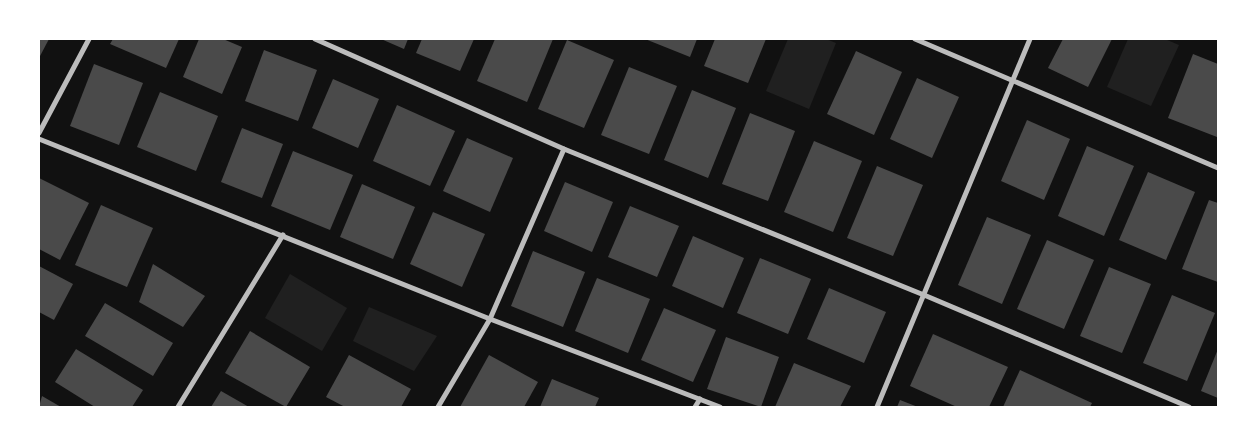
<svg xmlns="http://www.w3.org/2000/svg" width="1257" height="446" font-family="Commissioner,sans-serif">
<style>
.green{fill:#202020}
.building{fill:#4a4a4a}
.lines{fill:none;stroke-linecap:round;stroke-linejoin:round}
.minor{stroke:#bcbcbc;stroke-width:5}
</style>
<rect width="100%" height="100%" fill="#111"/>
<g class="green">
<path d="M788,39H826L836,43L809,109L766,91Z"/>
<path d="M1128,39H1165L1179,45L1151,106L1107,87Z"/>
<path d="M290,274L347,308L322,351L265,318Z"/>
<path d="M369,307L437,336L414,371L353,341Z"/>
</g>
<g class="building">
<path d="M39,39H49L39,58Z"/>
<path d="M113,39H179L166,68L110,44Z"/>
<path d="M199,39H223L242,47L222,94L183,77Z"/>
<path d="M381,39H408L404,49Z"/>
<path d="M422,39H474L460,71L416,53Z"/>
<path d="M495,39H553L527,102L477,81Z"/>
<path d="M645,39H697L690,57Z"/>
<path d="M715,39H766L748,83L704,66Z"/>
<path d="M1063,39H1112L1088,87L1048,68Z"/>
<path d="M567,40L614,60L584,128L538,109Z"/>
<path d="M264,50L317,70L298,121L245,101Z"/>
<path d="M856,51L902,72L874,135L827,114Z"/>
<path d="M1193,54L1218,64L1217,137L1168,118Z"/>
<path d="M94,64L143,83L119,145L70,126Z"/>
<path d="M629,67L677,86L649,154L601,135Z"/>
<path d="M917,78L959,97L932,158L890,139Z"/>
<path d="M333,79L379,99L358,148L312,128Z"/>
<path d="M692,90L736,108L708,178L664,160Z"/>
<path d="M160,92L218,116L196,171L137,147Z"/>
<path d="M397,105L455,131L430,186L373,161Z"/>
<path d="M750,113L795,131L768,201L722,184Z"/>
<path d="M1027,120L1070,139L1044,200L1001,181Z"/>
<path d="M242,128L283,144L262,198L221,182Z"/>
<path d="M467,138L513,158L490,212L443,191Z"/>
<path d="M814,141L862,161L833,232L784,212Z"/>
<path d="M1087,146L1134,166L1104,236L1058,216Z"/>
<path d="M293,151L353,175L330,230L271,206Z"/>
<path d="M877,166L923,185L893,256L847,238Z"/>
<path d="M1148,172L1195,192L1166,260L1119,240Z"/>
<path d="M39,178L89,203L60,260L39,249Z"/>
<path d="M565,182L613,202L592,252L544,231Z"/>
<path d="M362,184L415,207L393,259L340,237Z"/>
<path d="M1209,200L1218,203V282L1182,269Z"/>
<path d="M101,205L153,228L127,287L75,265Z"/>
<path d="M630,206L679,226L657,277L608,257Z"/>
<path d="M433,212L485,234L462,287L410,264Z"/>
<path d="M987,217L1031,235L1002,304L958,285Z"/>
<path d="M693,236L744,258L723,308L672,286Z"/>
<path d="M1047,240L1094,260L1064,329L1017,309Z"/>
<path d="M533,251L585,272L563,327L511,306Z"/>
<path d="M760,258L811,279L788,334L737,313Z"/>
<path d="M153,264L205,296L183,327L139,302Z"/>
<path d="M39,266L73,284L54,320L39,312Z"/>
<path d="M1109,267L1151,284L1122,353L1080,336Z"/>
<path d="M597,278L650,299L628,353L575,331Z"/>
<path d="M829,288L886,312L864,363L807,339Z"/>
<path d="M1172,295L1215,313L1187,381L1143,363Z"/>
<path d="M105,303L173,343L153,376L85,336Z"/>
<path d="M664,308L716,330L693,382L641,360Z"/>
<path d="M250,331L310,367L286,407L225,373Z"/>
<path d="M933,334L1008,367L989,407H957L910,386Z"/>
<path d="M726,337L779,357L761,407L707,389Z"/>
<path d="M76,349L143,390L132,407H95L55,382Z"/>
<path d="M1218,349V398L1201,391Z"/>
<path d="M349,355L411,389L401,407H345L326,397Z"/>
<path d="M489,355L538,382L524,407H460Z"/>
<path d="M794,363L851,386L840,407H775Z"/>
<path d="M1020,370L1092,403L1090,407H1003Z"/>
<path d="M552,379L599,398L595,407H540Z"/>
<path d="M221,391L249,407H211Z"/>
<path d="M42,396L61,407H39Z"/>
<path d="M900,400L918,407H897Z"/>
</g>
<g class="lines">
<g class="minor">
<path d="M315,39L564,149L924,295L1189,407"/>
<path d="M915,39L1218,168"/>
<path d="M39,133L89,39"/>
<path d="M39,139L490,319L720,407"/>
<path d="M178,407L283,235"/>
<path d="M438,407L490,319L564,149"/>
<path d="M695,407L700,399"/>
<path d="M877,407L1030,39"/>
</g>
</g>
<rect width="1257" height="446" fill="none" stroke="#ffffff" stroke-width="80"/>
</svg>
